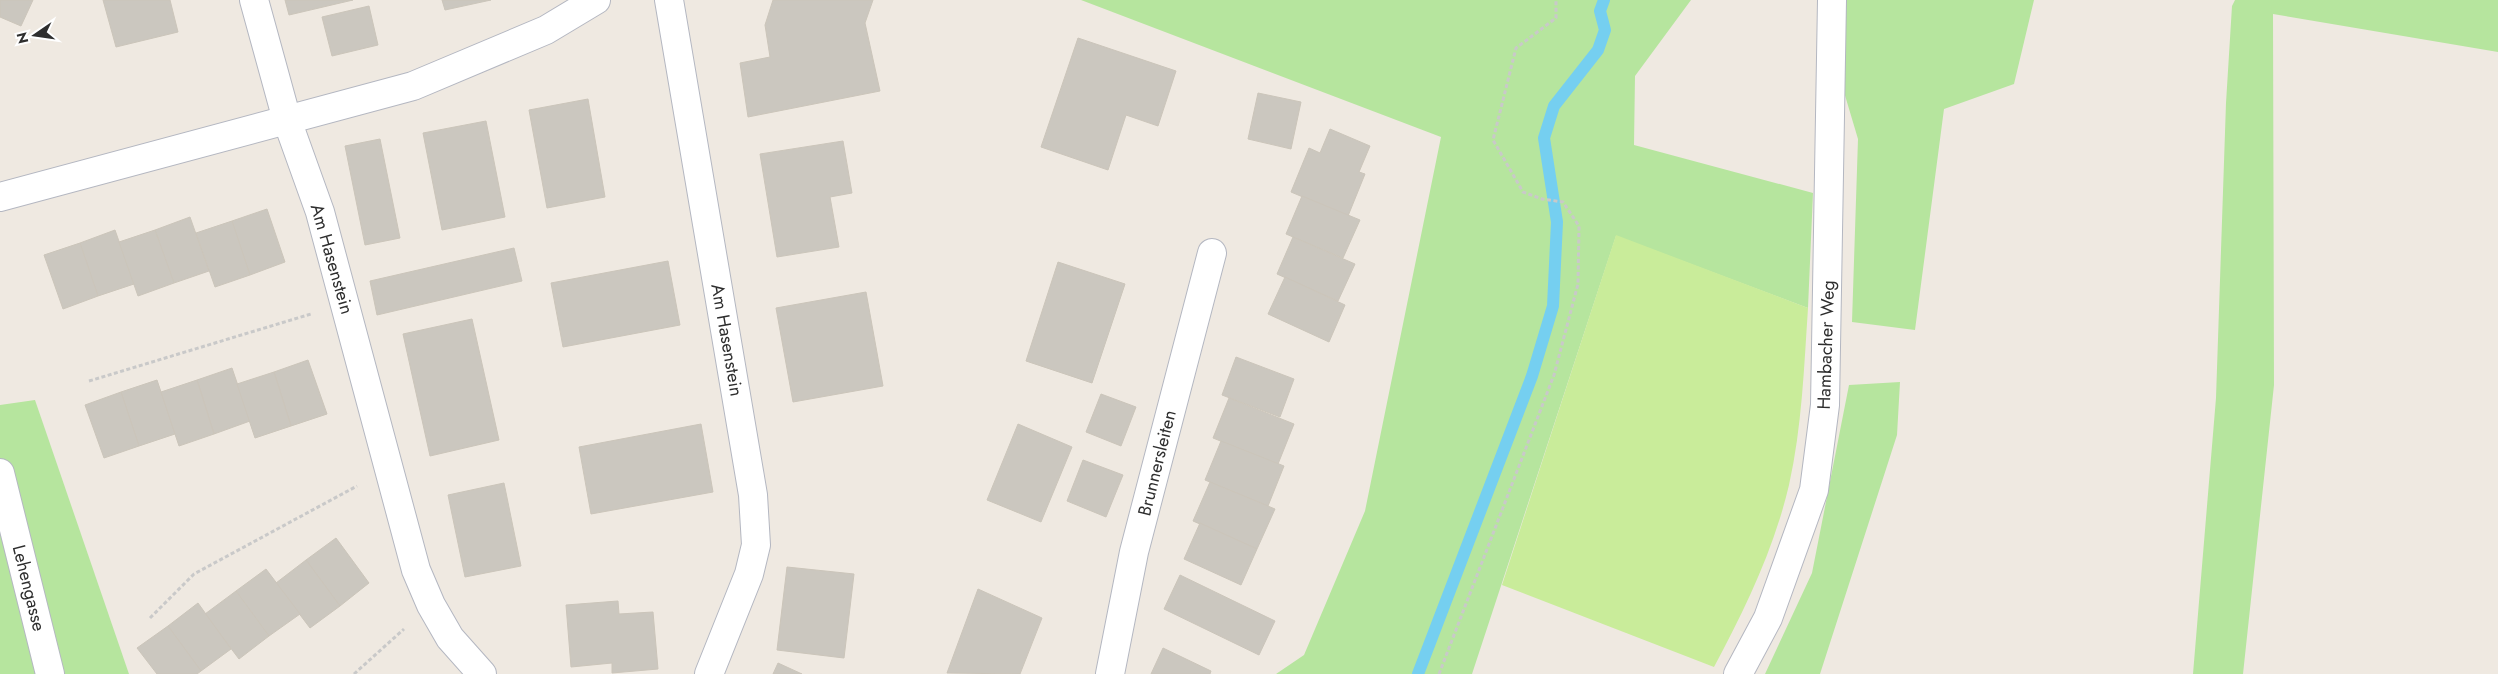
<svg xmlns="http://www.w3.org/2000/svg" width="2498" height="674" font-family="Jost,sans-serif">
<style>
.green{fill:#b6e59e}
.pitch{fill:#c9ec9a}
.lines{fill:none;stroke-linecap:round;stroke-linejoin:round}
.stream{stroke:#75cff0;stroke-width:12}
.building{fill:#cbc7bf;stroke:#cbc5ba}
.minor-casing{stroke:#b4b7c1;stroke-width:30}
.path{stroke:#c9c9c9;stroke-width:3;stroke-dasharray:4 2.5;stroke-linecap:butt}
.minor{stroke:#fff;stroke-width:28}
.labels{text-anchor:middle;stroke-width:4;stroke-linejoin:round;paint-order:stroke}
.street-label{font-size:18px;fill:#2e2e2e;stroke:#fff}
</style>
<rect width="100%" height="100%" fill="#efe9e1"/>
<g class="green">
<path d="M1081,0H1691L1635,76L1634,145L1813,193L1808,308L1616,236L1472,674H1276L1304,655L1365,511L1441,137Z"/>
<path d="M1844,0H2034L2014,84L1944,109L1915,330L1852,322L1858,139L1827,35Z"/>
<path d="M2235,0H2498V52L2273,14L2274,385L2243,674H2193L2216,398L2226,103L2232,6Z"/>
<path d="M1900,382L1897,435L1820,674H1765L1812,573L1849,385Z"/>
<path d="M35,400L129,674H0V405Z"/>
</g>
<path class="pitch" d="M1616,235L1808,308C1804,367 1802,427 1789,485C1774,549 1745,609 1714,667L1502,585Z"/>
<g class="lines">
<path class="stream" d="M1418,674L1532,376L1553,306L1557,222L1544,138L1554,106L1598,50L1605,30L1600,11L1604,0"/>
</g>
<g class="building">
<path d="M0,0H33L21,26L0,17Z"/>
<path d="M103,0H170L178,32L116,47Z"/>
<path d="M285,0H353L289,15Z"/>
<path d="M442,0H491L445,10Z"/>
<path d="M773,0H873L865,23L880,91L748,117L740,63L770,57L765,25Z"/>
<path d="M369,6L378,45L332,56L322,17Z"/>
<path d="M1078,38L1176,71L1158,126L1126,115L1108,170L1041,147Z"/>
<path d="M1258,93L1301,102L1291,149L1248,139Z"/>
<path d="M588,99L605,197L547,208L529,110Z"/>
<path d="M486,121L505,217L442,230L423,133Z"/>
<path d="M1330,129L1370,146L1359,172L1365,174L1348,216L1291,192L1309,148L1320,153Z"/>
<path d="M380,139L400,238L365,245L345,146Z"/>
<path d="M843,141L852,193L830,197L839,247L777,257L760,154Z"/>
<path d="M1302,196L1360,220L1343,258L1286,234Z"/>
<path d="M267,209L285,262L250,275L232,221Z"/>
<path d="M190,217L209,271L174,283L155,230Z"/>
<path d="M232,221L250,275L215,287L196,233Z"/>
<path d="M115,230L134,284L98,296L80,243Z"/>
<path d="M155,230L174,283L138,296L119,242Z"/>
<path d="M1293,237L1355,264L1338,301L1277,274Z"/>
<path d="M80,243L98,296L63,309L44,255Z"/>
<path d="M514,248L522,281L377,315L370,281Z"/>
<path d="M668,261L680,325L563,347L551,283Z"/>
<path d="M1058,262L1125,284L1092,383L1026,361Z"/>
<path d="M1285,277L1345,305L1329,342L1268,314Z"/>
<path d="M866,292L883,386L793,402L776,308Z"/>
<path d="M472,319L499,440L430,456L403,334Z"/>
<path d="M1236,357L1294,379L1280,417L1222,395Z"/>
<path d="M308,360L327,414L291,426L274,372Z"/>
<path d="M232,368L250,421L214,434L197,380Z"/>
<path d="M274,372L291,426L255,438L237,384Z"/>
<path d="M157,380L175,434L139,446L121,392Z"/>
<path d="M197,380L214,434L179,446L161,392Z"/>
<path d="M121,392L139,446L104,458L85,405Z"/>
<path d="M1101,394L1136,407L1121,446L1086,432Z"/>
<path d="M1229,398L1294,424L1278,464L1213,438Z"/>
<path d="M701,424L713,492L591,514L579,447Z"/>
<path d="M1018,424L1072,447L1041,522L987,500Z"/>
<path d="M1221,441L1284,466L1268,506L1205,480Z"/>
<path d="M1083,460L1123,475L1106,517L1067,501Z"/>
<path d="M1210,482L1275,509L1257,549L1193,521Z"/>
<path d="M504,483L521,566L465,577L448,495Z"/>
<path d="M1200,523L1257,549L1241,585L1184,559Z"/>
<path d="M336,538L369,583L340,606L306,560Z"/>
<path d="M306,560L340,606L310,628L276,583Z"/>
<path d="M787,567L854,574L844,658L777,650Z"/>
<path d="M266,569L300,614L269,636L236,591Z"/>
<path d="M1180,575L1275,621L1259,655L1164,609Z"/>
<path d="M978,589L1042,618L1020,674L947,673Z"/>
<path d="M236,591L269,636L239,659L205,614Z"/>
<path d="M618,601L619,614L653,612L658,669L612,673V663L571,667L566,605Z"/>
<path d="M198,603L231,649L201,671L168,626Z"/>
<path d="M168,626L201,671L197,674H157L137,648Z"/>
<path d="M1163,648L1211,671L1210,674H1151Z"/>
<path d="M778,663L802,674H773Z"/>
</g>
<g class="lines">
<g class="minor-casing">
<g id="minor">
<path d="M254,0L287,120L320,212L416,570L431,605L450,638L482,674"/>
<path d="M669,0L753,495L756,545L749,574L709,674"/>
<path d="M0,197L413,86L546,30L596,0"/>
<path d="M0,473L50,674"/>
<path d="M1110,674L1134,552L1212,253"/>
<path d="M1738,674L1768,618L1814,490L1825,405L1832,0"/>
</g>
</g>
<g class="path">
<path d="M89,381L311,314"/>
<path d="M150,618L194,574L357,486"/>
<path d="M354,674L404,629"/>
<path d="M1439,674L1554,375L1578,284L1579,226L1563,202L1542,199L1523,192L1493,140L1516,48L1556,18V0"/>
</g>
<use href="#minor" class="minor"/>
</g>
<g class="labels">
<g class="street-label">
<text transform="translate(332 259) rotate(74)" y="6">Am Hasenstein</text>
<text transform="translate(727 340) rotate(80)" y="6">Am Hasenstein</text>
<text transform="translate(1826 345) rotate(-88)" y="6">Hambacher Weg</text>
<text transform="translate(1157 463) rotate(-76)" y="6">Brunnersleiten</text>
<text transform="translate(29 588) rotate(76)" y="6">Lehengasse</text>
</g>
</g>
<g transform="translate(35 35) rotate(257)" stroke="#ffffff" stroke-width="4" paint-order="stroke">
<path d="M0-4L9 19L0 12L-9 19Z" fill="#2e2e2e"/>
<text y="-8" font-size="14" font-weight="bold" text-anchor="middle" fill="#2e2e2e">N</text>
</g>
</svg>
